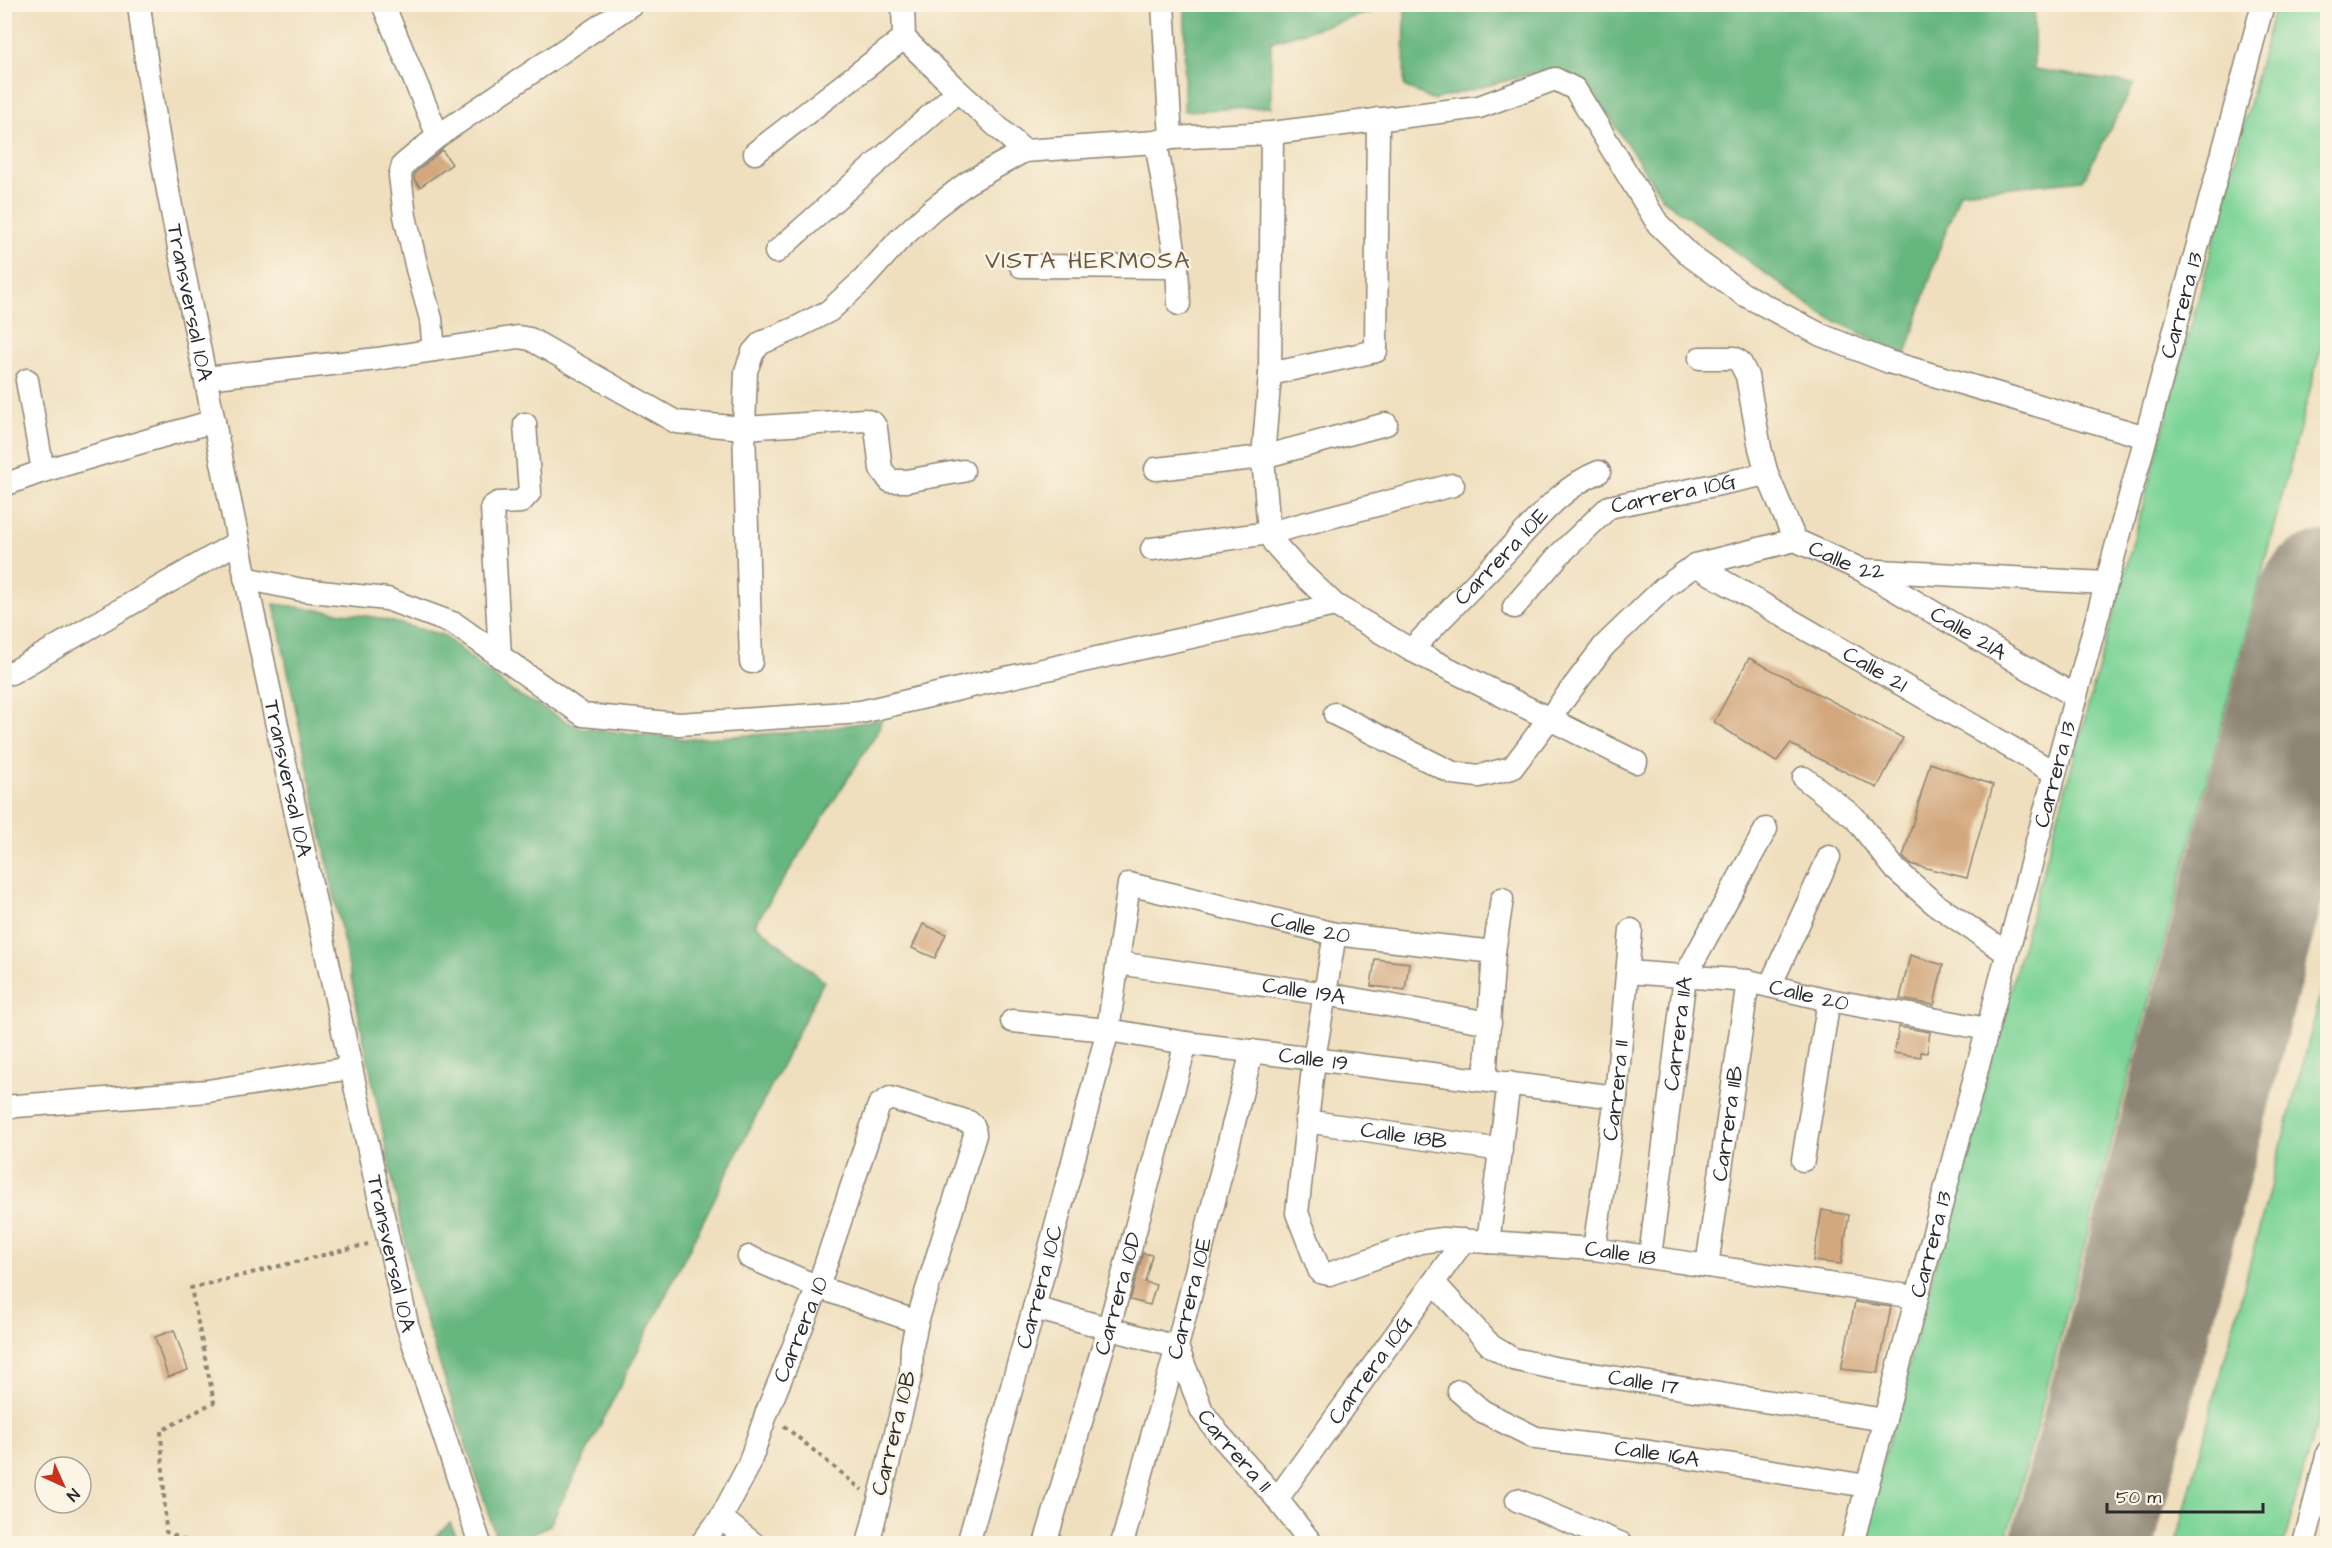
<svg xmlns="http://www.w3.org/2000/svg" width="2332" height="1548" viewBox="0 0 2332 1548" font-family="'Architects Daughter',sans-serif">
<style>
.green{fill:#7dd498;stroke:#548062;stroke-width:1.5}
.forest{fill:#66b680;stroke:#487056;stroke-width:1.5}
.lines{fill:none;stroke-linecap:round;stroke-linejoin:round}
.runway{stroke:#8d8574;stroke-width:141}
.building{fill:#d3a87f}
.minor-casing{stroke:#8d8574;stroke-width:25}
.path{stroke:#8d8574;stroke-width:4;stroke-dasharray:4.5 4.5;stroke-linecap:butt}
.minor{stroke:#fff;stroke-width:22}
.labels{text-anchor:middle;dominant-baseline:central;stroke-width:4.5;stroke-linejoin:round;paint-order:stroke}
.street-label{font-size:22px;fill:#2b2b2b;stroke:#fcf5e5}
.neighbourhood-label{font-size:24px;letter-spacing:1.5px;fill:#665748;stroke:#fcf5e5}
</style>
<rect width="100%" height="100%" fill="#fcf5e5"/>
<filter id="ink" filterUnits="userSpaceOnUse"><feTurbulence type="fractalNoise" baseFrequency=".0167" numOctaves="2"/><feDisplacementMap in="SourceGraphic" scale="12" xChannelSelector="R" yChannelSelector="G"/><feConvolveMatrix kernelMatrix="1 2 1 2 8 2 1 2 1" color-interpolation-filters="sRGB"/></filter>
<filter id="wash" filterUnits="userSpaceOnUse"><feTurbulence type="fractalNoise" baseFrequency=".008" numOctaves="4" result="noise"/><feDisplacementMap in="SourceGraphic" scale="24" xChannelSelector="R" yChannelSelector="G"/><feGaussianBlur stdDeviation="1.35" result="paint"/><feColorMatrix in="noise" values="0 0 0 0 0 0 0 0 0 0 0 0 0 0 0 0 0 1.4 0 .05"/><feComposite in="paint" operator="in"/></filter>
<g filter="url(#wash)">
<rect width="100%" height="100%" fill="#efdfbe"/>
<g class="green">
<path d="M2275,5H2327V325L2006,1543L1861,1544C1996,1030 2144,519 2275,5Z"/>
<polygon points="2327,972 2328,1381 2284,1543 2176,1543"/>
</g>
<g class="forest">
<polygon points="1405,4 2034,5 2034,69 2134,84 2083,180 1960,192 1938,253 1906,355 1823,315 1664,200 1592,91 1550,69 1433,100 1404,86"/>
<polygon points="1185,5 1185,4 1395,5 1271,42 1271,107 1184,111"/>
<polygon points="274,604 374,617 443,635 513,692 579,728 686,739 813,731 882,719 877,733 755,924 824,981 550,1525 514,1543 498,1543 415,1288"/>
<polygon points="450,1523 460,1543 428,1543"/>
</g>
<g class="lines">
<polyline class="runway" points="2082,1544 2328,602"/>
</g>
<g id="blocks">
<g class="building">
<polygon points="442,150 452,164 420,187 414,179 415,173"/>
<polygon points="1749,658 1903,738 1877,788 1790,744 1776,762 1714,722"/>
<polygon points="1930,763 1993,785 1967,878 1910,864 1903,857"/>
<polygon points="923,924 946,934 935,958 912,948"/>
<polygon points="1910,955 1943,965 1934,1005 1900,999"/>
<polygon points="1375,959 1409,963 1405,990 1371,986"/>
<polygon points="1899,1027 1930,1032 1927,1053 1921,1052 1921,1057 1894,1053"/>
<polygon points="1822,1210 1849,1215 1841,1264 1813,1261"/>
<polygon points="1143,1253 1152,1255 1145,1282 1156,1285 1150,1305 1130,1300"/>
<polygon points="1855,1302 1891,1307 1878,1373 1841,1369"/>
<polygon points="174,1330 188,1370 168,1377 155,1337"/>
</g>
</g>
</g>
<g filter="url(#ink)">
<use href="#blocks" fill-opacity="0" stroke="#8d8574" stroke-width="1.5"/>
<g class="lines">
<g class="minor-casing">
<g id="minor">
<path id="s1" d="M139,4C155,145 187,283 214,422C268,695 330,967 388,1239L407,1324L480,1544"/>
<polyline points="383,4 438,136"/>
<polyline points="903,4 904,38 958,91 1024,151 1156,142 1171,138 1272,133 1479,107 1555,79 1575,89 1658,224 1692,257 1743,294 1821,335 1889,362 2146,437"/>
<polyline points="1163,4 1171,138"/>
<polyline points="1272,133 1270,374 1263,457 1269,533 1274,543 1298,570 1335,605 1411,650 1636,762"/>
<polyline points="1156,142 1177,267 1179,304"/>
<polyline points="755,153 904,38"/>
<polyline points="776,252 958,91"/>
<polyline points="1021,266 1177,267"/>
<polyline points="434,350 431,319 417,269 405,216 400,176 403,165 438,136 632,4"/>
<polyline points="1700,358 1734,358 1740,362 1747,376 1760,448 1767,474 1795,540"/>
<polyline points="1270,374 1376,351 1378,119"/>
<polyline points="206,378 377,359 518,337 530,339 676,422 744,428 865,420 873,423 876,428 881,469 890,481 906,481 963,471"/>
<polyline points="27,380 43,471"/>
<polyline points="1156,469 1263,457 1386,424"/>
<polyline points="4,485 43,471 214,421"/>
<polyline points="1152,549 1269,533 1453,485"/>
<path id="s2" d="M1695,565L2055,773"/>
<path id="s3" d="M1865,572L2075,696"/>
<polyline points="245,578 302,590 387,599 455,624 583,715 679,724 861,712 984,683 1335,605"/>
<path id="s4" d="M1514,607L1559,555L1609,507L1767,474"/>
<path id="s5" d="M1411,650C1443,617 1474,585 1505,553C1533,524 1561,487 1599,472"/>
<polyline points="500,657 492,507 498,503 521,502 530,492 525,424"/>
<polyline points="751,662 744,428 746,371 753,352 761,343 794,329 829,311 862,281 899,240 933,209 967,183 1024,151"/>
<polyline points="11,673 238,542"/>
<path id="s6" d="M1335,714L1453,773L1479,776L1512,768L1604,646L1665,587L1695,565L1795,540L1862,570L2106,583"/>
<polyline points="1804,778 1855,818 1896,870 1935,904 2007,953"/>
<path id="s7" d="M1335,934L1314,1059L1297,1213L1320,1272L1329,1274L1420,1242L1443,1239L1594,1249L1915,1297"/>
<path id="s8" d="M1118,963L1325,994L1490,1023"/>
<path id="s9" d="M1628,972L1748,981L1829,1000L1987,1029"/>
<polyline points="1770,986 1829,857"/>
<path id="s10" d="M1012,1021L1108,1030L1186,1043L1616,1097"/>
<polyline points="1485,1080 1494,952 1502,899"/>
<polyline points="4,1107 208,1091 351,1068"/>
<path id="s11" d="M1306,1121L1501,1150"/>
<polyline points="1803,1160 1829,1000"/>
<polyline points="1488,1242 1509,1083"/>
<path id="s12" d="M1594,1249L1616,1097L1631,930"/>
<polyline points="749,1257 818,1287 917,1322 912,1346 911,1373 868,1544"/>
<path id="s13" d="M1650,1257L1685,976L1766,829"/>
<path id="s14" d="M1707,1266L1748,981"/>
<path id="s15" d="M1434,1283L1491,1346L1513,1359L1554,1368L1885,1420"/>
<path id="s16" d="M1034,1308L1177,1347L1202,1411L1218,1433L1277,1499L1312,1544"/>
<path id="s17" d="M1459,1391L1482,1411L1536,1438L1650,1452L1867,1486"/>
<path id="s18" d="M1277,1499L1464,1240"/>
<polyline points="1517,1500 1622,1544"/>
<polyline points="721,1518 754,1544"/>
<path id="s19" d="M701,1544L721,1518L748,1467L767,1412L818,1287L879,1105L890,1098L969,1122L974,1127L975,1135L917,1322"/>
<path id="s20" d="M968,1544L1034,1308L1108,1030L1129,884L1335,934L1494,952"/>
<path id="s21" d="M1045,1544L1109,1327L1186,1043"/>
<path id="s22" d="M1122,1544L1177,1347L1252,1051"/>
<path id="s23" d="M1852,1544L2055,773L2263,4"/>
<polyline points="2304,1544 2328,1452"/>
</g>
</g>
<g class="path">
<polyline points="784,1426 862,1490"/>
<polyline points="193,1544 166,1532 161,1431 214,1402 191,1288 368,1244"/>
</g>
<use href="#minor" class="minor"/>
</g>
</g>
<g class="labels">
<g class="street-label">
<text stroke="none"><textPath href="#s1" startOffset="303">Transversal 10A</textPath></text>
<text stroke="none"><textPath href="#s23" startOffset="1282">Carrera 13</textPath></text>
<text stroke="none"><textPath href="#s4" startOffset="204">Carrera 10G</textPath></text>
<text stroke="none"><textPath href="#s5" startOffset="130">Carrera 10E</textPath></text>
<text stroke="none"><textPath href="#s6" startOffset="626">Calle 22</textPath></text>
<text stroke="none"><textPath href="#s3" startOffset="120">Calle 21A</textPath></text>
<text stroke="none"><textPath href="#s2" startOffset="208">Calle 21</textPath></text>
<text stroke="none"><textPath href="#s23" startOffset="796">Carrera 13</textPath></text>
<text stroke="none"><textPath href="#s1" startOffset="789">Transversal 10A</textPath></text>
<text stroke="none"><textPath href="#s20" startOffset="867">Calle 20</textPath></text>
<text stroke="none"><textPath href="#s8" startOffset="188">Calle 19A</textPath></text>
<text stroke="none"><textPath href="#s9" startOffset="183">Calle 20</textPath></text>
<text stroke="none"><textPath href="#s13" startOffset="225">Carrera 11A</textPath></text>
<text stroke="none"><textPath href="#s10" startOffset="304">Calle 19</textPath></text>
<text stroke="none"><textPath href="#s12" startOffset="160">Carrera 11</textPath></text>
<text stroke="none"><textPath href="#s14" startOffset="144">Carrera 11B</textPath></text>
<text stroke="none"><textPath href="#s11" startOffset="99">Calle 18B</textPath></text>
<text stroke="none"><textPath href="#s23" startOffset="310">Carrera 13</textPath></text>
<text stroke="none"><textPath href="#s1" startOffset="1275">Transversal 10A</textPath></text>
<text stroke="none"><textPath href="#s7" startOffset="652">Calle 18</textPath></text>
<text stroke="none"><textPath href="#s20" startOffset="267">Carrera 10C</textPath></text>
<text stroke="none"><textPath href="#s21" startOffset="261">Carrera 10D</textPath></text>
<text stroke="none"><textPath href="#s22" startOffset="255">Carrera 10E</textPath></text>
<text stroke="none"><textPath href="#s19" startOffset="238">Carrera 10</textPath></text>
<text stroke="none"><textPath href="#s18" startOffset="159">Carrera 10G</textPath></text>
<text stroke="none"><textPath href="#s15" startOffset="243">Calle 17</textPath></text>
<text transform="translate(894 1433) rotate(-76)">Carrera 10B</text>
<text stroke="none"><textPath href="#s16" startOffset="268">Carrera 11</textPath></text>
<text stroke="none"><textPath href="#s17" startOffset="213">Calle 16A</textPath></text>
</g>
<g class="neighbourhood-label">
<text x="1088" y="261">VISTA HERMOSA</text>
</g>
</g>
<rect width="2332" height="1548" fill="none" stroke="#fcf5e5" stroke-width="24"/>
<g transform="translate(63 1485) rotate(135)"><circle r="28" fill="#fcf5e5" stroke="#a8a49b" stroke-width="1.5"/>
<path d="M0-4.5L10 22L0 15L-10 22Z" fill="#c8321e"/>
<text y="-9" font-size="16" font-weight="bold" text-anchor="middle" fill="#2b2b2b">N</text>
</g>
<path d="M2107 1503v9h156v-9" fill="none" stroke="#2b2b2b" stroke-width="3"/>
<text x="2116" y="1503" font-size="18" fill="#2b2b2b" stroke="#fcf5e5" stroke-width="4.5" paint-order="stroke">50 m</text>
</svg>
